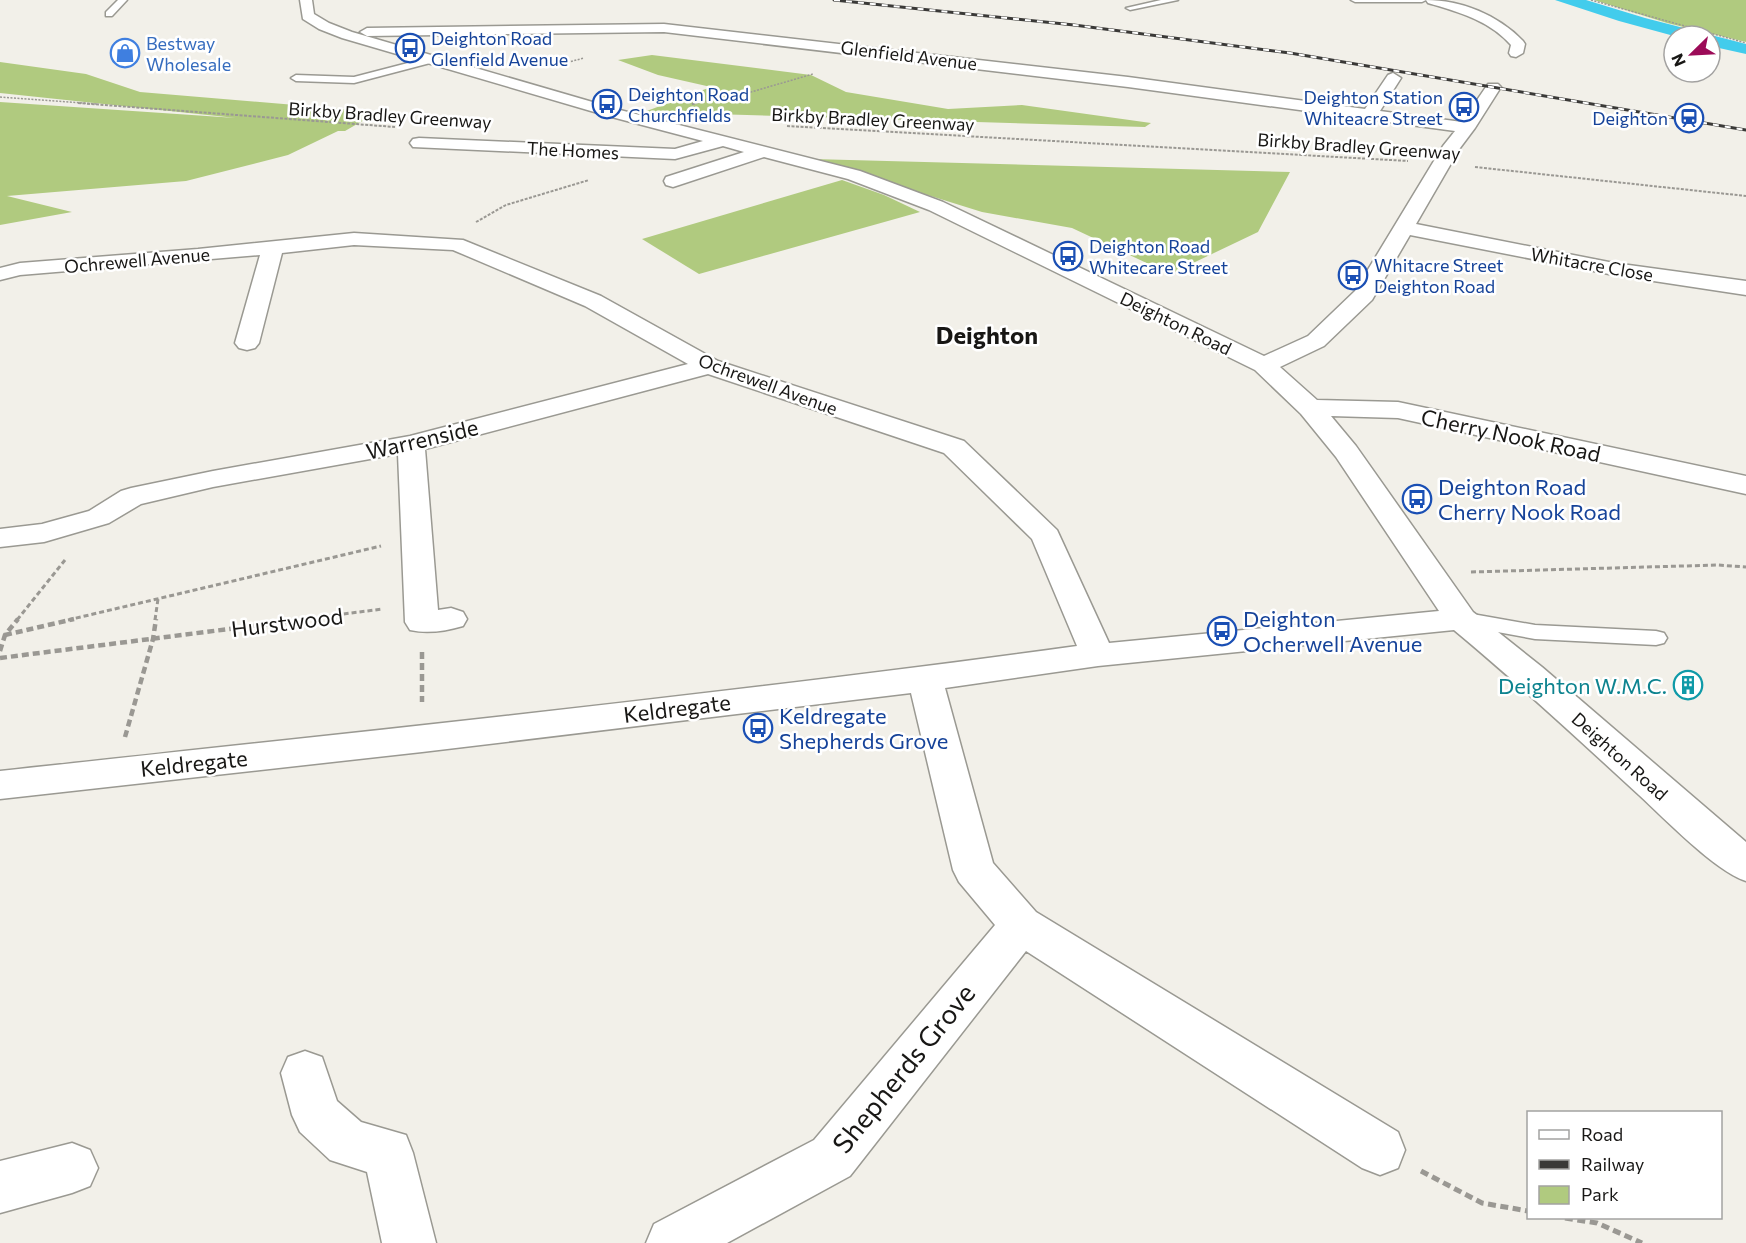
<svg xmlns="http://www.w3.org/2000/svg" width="1746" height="1243" viewBox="0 0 1746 1243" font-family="Commissioner,sans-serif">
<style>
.green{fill:#b0ca7f}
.water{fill:#42ccec}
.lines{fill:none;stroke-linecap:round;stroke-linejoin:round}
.lane-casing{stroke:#9a9992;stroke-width:3}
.street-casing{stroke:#9a9992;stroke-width:3}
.path-far4{stroke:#9a9893;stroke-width:1.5;stroke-dasharray:2 1.5;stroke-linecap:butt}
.path-far3{stroke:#9a9893;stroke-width:2;stroke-dasharray:3 1.5;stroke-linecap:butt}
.path-far2{stroke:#9a9893;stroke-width:3;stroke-dasharray:5 3;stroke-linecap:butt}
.path-far1{stroke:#9a9893;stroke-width:4.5;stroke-dasharray:7 4;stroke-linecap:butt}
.path{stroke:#9a9893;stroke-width:5;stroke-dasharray:8 4.5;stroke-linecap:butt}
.lane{fill:#fff;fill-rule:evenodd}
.street{fill:#fff;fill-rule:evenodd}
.rail-casing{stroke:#3a3937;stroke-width:3}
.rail{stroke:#fff;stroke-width:2;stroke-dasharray:6;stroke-linecap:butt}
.labels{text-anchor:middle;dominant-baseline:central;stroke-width:5;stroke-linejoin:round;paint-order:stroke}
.far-transit-label{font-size:18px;fill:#164399;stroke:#fff;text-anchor:start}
.far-shop-label{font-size:18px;fill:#366cbe;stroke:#fff;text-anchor:start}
.far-street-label{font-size:18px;fill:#181715;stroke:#fff}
.street-label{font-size:22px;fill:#181715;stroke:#fff}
.transit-label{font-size:22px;fill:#164399;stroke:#fff;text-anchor:start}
.culture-label{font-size:22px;fill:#0d838f;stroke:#fff;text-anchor:end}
.far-district-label{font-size:24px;font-weight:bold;fill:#181715;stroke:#fff}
.near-street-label{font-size:27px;fill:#181715;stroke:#fff}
</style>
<rect width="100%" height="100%" fill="#f2f0e9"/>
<g class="green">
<polygon points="1594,0 1746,0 1746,42 1667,23"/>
<polygon points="652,55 811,75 846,92 948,109 1022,105 1151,123 1145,127 644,112 711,87 658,75 618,60"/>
<polygon points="0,62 86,74 140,92 378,112 345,131 338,131 288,155 186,181 7,196 72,212 0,225 0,102 236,118 0,93"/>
<polygon points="812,159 1290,172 1258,232 1170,274 1072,228 982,212"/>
<polygon points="842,180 884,195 920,212 699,274 642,239"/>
</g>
<polygon class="water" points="1555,0 1586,0 1645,18 1746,44 1746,54 1710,46 1710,36 1674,36 1619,21"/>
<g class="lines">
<g class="lane-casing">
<g id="lane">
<polygon points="118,0 127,0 112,16 106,16 106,12"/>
<polygon points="1161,0 1178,0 1130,10 1126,8"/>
<polygon points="1351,0 1426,0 1422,2 1355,2"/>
<polygon points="431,57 436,60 434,62 354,83 296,81 291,78 296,75 354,77"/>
<polygon points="1461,612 1535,625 1656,631 1664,633 1667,638 1664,643 1656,645 1535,639 1454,624 1451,619 1454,614"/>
</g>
</g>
<g class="street-casing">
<g id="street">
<path d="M300,0H312L314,14L329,23L352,32L620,110L860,171L943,202L1264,356L1308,336L1355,291L1443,146L1455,131L1128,87L664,32L367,36L360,32L367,28L664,24L1128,77L1365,109L1388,75L1393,73L1401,78L1380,111L1462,122L1488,84H1498L1501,87L1475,128L1460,148L1416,224L1614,263L1746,281V295L1614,275L1410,235L1372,300L1324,346L1280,367L1317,400L1398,402L1746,476V494L1398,418L1331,416L1356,446L1473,612L1542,667L1746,842V881C1715,871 1665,819 1639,795C1578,739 1518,683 1454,630L1098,666L945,688L993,863L1036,912L1398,1132L1405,1150L1398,1168L1380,1175L1362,1168L1026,951L850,1176L727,1243H646L654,1224L814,1140L995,925L959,882L953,870L911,693L422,752L0,799V771C359,732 719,695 1077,646L1032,539L944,453L708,374L425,449L438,610L451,608L463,612L467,619L463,626C446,631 428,634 410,630L405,622L398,454L213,487L141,504L109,523L44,542L0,547V529L42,524L89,511L121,491L131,488L213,471L410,436L688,364L585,306L453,250L354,245L282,253L259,343L255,348L247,350L239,348L235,343L260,255L20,275L0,280V268L20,263L198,249L354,233L463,240L601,296L718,361L964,441L1057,530L1109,643L1439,611L1336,457L1301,414L1255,370L929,210L848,179L764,157L673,187L666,185L664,181L666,177L744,152L723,146L675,159L413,147L410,143L413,139L419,138L675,149L703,141L608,116L342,38L319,29L303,19Z"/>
<path d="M1426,0C1461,0 1498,15 1523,41L1525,44L1523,53L1516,57L1511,56L1509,53L1511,45C1489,20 1458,12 1428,3Z"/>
<polygon points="305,1051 322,1057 337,1101 361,1122 406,1135 413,1153 436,1243 382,1243 367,1172 330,1160 300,1132 292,1115 281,1073 288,1057"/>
<polygon points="72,1143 90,1150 98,1168 90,1186 72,1193 0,1213 0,1161"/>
</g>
</g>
<g class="path-far4">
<polyline points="1591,0 1746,43"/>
<polyline points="554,66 584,58"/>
<polyline points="0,97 97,104"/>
<polyline points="692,104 751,92 813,74"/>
</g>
<g class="path-far3">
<polyline points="78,103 395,127"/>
<polyline points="692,104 697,103"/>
<polyline points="787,126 1408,161"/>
<polyline points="1475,167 1746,196"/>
<polyline points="476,222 506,205 589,180"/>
</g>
<g class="path-far2">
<polyline points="1471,572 1718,565 1746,567"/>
<polyline points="17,620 65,560"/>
<polyline points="68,620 381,546"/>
<polyline points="155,620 158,599"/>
<polyline points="296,620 383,609"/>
</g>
<g class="path-far1">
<polyline points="5,635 74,619"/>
<polyline points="0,651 5,635 18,619"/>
<polyline points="422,652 422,702"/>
<polyline points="0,658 308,619"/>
<polyline points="125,737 153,639 156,619"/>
</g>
<g class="path">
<polyline points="1421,1171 1482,1203 1528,1211"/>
<polyline points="1565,1218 1597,1223 1642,1243"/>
</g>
<use href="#lane" class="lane"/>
<use href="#street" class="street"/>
<g class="rail-casing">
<polyline id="rail" points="834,0 1074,25 1290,53 1746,130"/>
</g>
<use href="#rail" class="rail"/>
</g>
<defs>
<g id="bus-ring" transform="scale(1.5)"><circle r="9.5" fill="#fff" stroke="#1a4fb4" stroke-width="1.5"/><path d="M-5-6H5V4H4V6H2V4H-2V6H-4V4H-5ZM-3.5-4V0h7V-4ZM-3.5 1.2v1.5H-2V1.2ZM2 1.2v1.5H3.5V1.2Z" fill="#1a4fb4"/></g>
<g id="shop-ring" transform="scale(1.5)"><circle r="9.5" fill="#fff" stroke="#3f7fe0" stroke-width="1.5"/><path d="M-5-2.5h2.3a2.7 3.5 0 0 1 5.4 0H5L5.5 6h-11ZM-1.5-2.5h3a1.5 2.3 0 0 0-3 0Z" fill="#3f7fe0"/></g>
<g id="station-ring" transform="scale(1.5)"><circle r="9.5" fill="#fff" stroke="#1a4fb4" stroke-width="1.5"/><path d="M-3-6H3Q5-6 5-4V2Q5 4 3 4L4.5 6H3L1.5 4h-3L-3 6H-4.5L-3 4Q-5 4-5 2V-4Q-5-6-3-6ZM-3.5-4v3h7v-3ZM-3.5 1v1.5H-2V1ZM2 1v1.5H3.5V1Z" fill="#1a4fb4"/></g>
<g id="building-ring" transform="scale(1.5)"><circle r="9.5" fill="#fff" stroke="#0f9aa8" stroke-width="1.5"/><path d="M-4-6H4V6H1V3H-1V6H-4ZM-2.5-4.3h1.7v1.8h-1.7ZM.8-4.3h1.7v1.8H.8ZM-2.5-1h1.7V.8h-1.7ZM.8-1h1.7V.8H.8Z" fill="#0f9aa8"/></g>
</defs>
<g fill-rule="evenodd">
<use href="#bus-ring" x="410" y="48"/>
<use href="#shop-ring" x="125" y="53"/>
<use href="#bus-ring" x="607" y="104"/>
<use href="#bus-ring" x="1464" y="107"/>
<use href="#station-ring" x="1689" y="118"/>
<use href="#bus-ring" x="1068" y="256"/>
<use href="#bus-ring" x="1353" y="275"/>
<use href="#bus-ring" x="1417" y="499"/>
<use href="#bus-ring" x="1222" y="631"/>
<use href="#building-ring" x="1688" y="685"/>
<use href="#bus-ring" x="758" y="728"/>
</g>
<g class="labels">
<g class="far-transit-label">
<text x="431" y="38">Deighton Road<tspan x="431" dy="21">Glenfield Avenue</tspan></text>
<text x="628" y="94">Deighton Road<tspan x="628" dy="21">Churchfields</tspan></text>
<text x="1443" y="97" text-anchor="end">Deighton Station<tspan x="1443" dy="21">Whiteacre Street</tspan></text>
<text x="1668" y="118" text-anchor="end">Deighton</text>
<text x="1089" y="246">Deighton Road<tspan x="1089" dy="21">Whitecare Street</tspan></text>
<text x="1374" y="265">Whitacre Street<tspan x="1374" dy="21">Deighton Road</tspan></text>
</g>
<g class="far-shop-label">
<text x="146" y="43">Bestway<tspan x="146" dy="21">Wholesale</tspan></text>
</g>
<g class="far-street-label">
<text transform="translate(909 55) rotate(7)">Glenfield Avenue</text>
<text transform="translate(390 115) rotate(4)">Birkby Bradley Greenway</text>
<text transform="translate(873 119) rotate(3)">Birkby Bradley Greenway</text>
<text transform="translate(1359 146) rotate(4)">Birkby Bradley Greenway</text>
<text transform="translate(573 150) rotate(3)">The Homes</text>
<text transform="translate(137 260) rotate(-5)">Ochrewell Avenue</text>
<text transform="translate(1592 264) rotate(10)">Whitacre Close</text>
<text transform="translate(1176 323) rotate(26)">Deighton Road</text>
<text transform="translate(768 384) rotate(20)">Ochrewell Avenue</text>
<text transform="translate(1620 756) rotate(42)">Deighton Road</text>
</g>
<g class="street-label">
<text transform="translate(1511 435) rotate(12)">Cherry Nook Road</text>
<text transform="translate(422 439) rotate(-13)">Warrenside</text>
<text transform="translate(287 622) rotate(-7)">Hurstwood</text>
<text transform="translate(677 708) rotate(-7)">Keldregate</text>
<text transform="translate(194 763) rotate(-6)">Keldregate</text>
</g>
<g class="transit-label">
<text x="1438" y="486">Deighton Road<tspan x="1438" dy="25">Cherry Nook Road</tspan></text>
<text x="1243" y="618">Deighton<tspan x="1243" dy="25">Ocherwell Avenue</tspan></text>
<text x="779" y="715">Keldregate<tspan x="779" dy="25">Shepherds Grove</tspan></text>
</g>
<g class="culture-label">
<text x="1667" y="685">Deighton W.M.C.</text>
</g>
<g class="far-district-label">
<text x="987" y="334">Deighton</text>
</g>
<g class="near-street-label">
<text transform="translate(903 1068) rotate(-51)">Shepherds Grove</text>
</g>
</g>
<rect x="1527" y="1111" width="195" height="108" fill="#ffffff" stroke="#a3a2a1" stroke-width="1.5"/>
<rect x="1539" y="1130" width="30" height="9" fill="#ffffff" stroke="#a3a2a1" stroke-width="1.5"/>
<text x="1581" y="1141" font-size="18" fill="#181715">Road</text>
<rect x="1539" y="1160" width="30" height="9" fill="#3a3937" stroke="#a3a2a1" stroke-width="1.5"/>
<text x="1581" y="1171" font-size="18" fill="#181715">Railway</text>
<rect x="1539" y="1186" width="30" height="18" fill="#b0ca7f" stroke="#a3a2a1" stroke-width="1.5"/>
<text x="1581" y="1201" font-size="18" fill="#181715">Park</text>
<g transform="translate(1692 54) rotate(246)"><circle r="28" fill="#ffffff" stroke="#a3a2a1" stroke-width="1.5"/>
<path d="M0-4.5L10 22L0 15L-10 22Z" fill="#9c0b58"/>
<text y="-9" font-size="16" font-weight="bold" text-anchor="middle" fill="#181715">N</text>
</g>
</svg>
